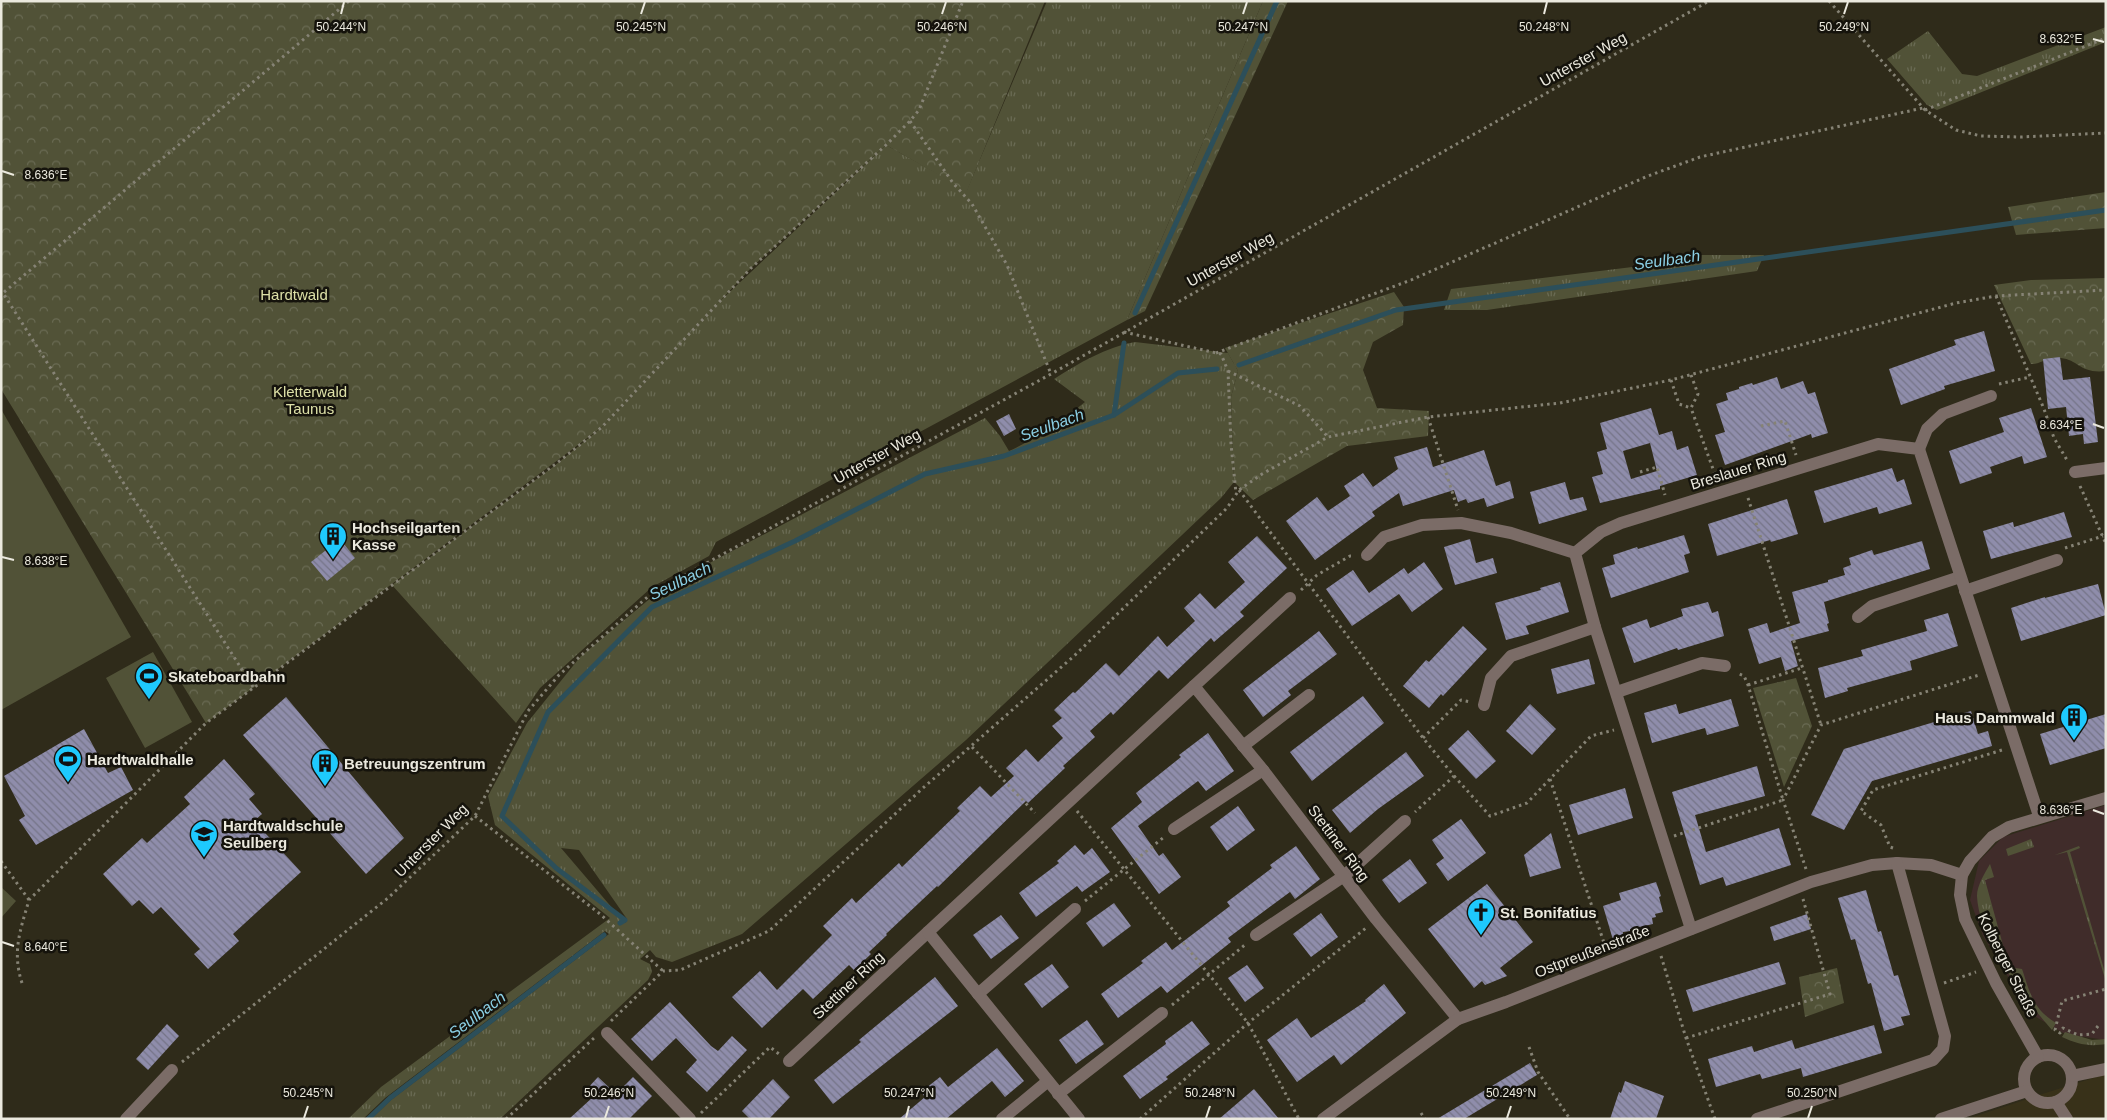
<svg xmlns="http://www.w3.org/2000/svg" width="2107" height="1120" viewBox="0 0 2107 1120" font-family="Arial,sans-serif">
<style>
.commercial{fill:#402c2a}
.built{fill:#383119}
.grass{fill:url(#grass-tufts);fill-rule:evenodd}
.forest{fill:url(#forest-crowns)}
.pitch{fill:#515237}
.lines{fill:none;stroke-linecap:round;stroke-linejoin:round}
.stream{stroke:#2c4f5a;stroke-width:5}
.building{fill:url(#building-back-hatch);fill-rule:evenodd}
.path{stroke:#868375;stroke-width:3;stroke-dasharray:2.5 4;stroke-linecap:butt}
.minor{stroke:#7b6c67;stroke-width:12}
.ticks{fill:none;stroke:#ebe9de;stroke-width:2}
.labels{text-anchor:middle;dominant-baseline:central;stroke-width:5;stroke-linejoin:round;paint-order:stroke}
.street-label{font-size:15px;fill:#ebe9de;stroke:#15130c}
.park-label{font-size:15px;fill:#dde0a7;stroke:#15130c}
.poi-label{font-size:15px;font-weight:bold;fill:#ebe9de;stroke:#15130c;text-anchor:start}
.water-label{font-size:16px;font-style:italic;fill:#8bcfe4;stroke:#15130c}
.ticks-label{font-size:12px;text-anchor:middle;fill:#ebe9de;stroke:#15130c;stroke-width:5;stroke-linejoin:round;paint-order:stroke}
</style>
<defs>
<pattern id="grass-tufts" width="24" height="20" patternUnits="userSpaceOnUse" patternTransform="scale(1.25)"><rect width="24" height="20" fill="#515237"/><path d="M3 7l-1-3M5 7V3M7 7l1-3M15 17l-1-3M17 17v-4M19 17l1-3" fill="none" stroke="#6a6b54"/></pattern>
<pattern id="forest-crowns" width="20" height="18" patternUnits="userSpaceOnUse" patternTransform="scale(1.25)"><rect width="20" height="18" fill="#515237"/><path d="M2 6a3 3 0 1 1 6 0M12 15a3 3 0 1 1 6 0" fill="none" stroke="#6a6b54"/></pattern>
<pattern id="building-back-hatch" width="6" height="6" patternUnits="userSpaceOnUse" patternTransform="scale(1.25)"><rect width="6" height="6" fill="#8f8dab"/><path d="M-1 5l2 2M0 0l6 6M5-1l2 2" fill="none" stroke="#757487"/></pattern>
</defs>
<rect width="100%" height="100%" fill="#2f2b1a"/>
<polygon class="commercial" points="2106,805 2106,1040 2065,1034 2031,1014 1983,936 1970,900 1979,861 2003,837"/>
<polygon class="built" points="2106,1074 2106,1119 1967,1119 2039,1095"/>
<g class="grass">
<polygon points="1047,1 1263,1 1127,320 716,542 709,556 652,587 540,688 516,723 392,585 553,467 602,427 718,303 886,145 967,190"/>
<polygon points="2106,27 2106,42 1937,110 1927,105 1887,59 1928,31 1962,74 1977,76"/>
<polygon points="1697,255 1764,255 1757,271 1487,310 1444,310 1451,289 1657,264"/>
<path d="M1135,342L1228,353L1238,371L1231,397L1234,482L1221,498L966,740L742,934L672,962L656,957L650,950L640,959L650,964L652,972L648,980L500,1119H371L391,1100L609,934L605,931L385,1098L363,1119H348L381,1087L610,918L495,825L488,796L527,723L581,656L664,587L985,418L1000,436L1009,451C1039,437 1059,423 1085,402L1054,379C1079,363 1106,347 1135,342ZM561,848L579,850L627,919L625,923Z"/>
<polygon points="2031,839 2034,847 2008,856 2006,849"/>
<polygon points="2079,846 2080,848 2070,852 2106,976 2106,982 2067,852 2055,855"/>
<path d="M1990,864L1994,877L1985,880L2009,967L2022,969C2030,993 2033,1009 2056,1023L2052,1030C2024,998 1979,940 1977,896C1977,885 1985,873 1990,864Z"/>
<path d="M2065,1032L2092,1040L2106,1039V1044C2089,1047 2077,1044 2062,1037Z"/>
</g>
<g class="forest">
<polygon points="1,1 1045,1 967,191 886,145 751,268 602,427 206,723 1,389"/>
<polygon points="1263,1 1288,1 1145,311 1127,320"/>
<polygon points="2106,192 2106,228 2016,235 2008,207"/>
<path d="M2106,278V371C2080,374 2079,360 2061,358C2049,356 2041,364 2031,364L1994,285L2031,280Z"/>
<polygon points="1394,292 1404,307 1403,325 1373,342 1363,370 1377,408 1429,411 1428,436 1347,446 1253,500 1234,482 1231,397 1238,371 1225,348"/>
<polygon points="1796,678 1812,726 1784,787 1753,688"/>
<polygon points="1837,968 1844,1003 1805,1017 1799,977"/>
</g>
<g class="pitch">
<polygon points="1,409 131,637 1,710"/>
<polygon points="153,652 192,722 145,748 106,678"/>
<polygon points="1,887 16,901 1,918"/>
</g>
<g class="lines">
<g class="stream">
<polyline points="1135,313 1277,1"/>
<polyline points="1239,365 1396,310 2106,210"/>
<polyline points="1114,415 1124,343"/>
<polyline points="620,923 625,920 556,868 502,816 548,712 652,607 795,541 925,474 1004,456 1114,415 1178,373 1217,369"/>
<polyline points="368,1119 390,1098 604,935"/>
</g>
</g>
<g class="building">
<polygon points="1984,331 1995,371 1944,386 1945,389 1901,405 1889,369 1956,345 1954,340"/>
<polygon points="2060,357 2063,380 2090,377 2098,442 2084,444 2083,434 2069,436 2066,407 2048,409 2043,359"/>
<polygon points="1777,377 1781,389 1803,381 1808,394 1815,392 1828,433 1812,438 1811,434 1725,465 1715,435 1725,432 1716,404 1728,400 1726,393 1739,389 1739,387 1752,383 1753,385"/>
<path d="M1651,408L1659,435L1672,431L1677,450L1688,446L1697,475L1660,486V489L1600,503L1592,477L1603,474L1597,452L1607,449L1600,423ZM1650,443L1657,471L1631,479L1623,451Z"/>
<polygon points="2031,408 2047,457 2024,464 2022,456 1990,467 1992,473 1960,484 1949,451 2004,432 1999,418"/>
<polygon points="1009,414 1016,429 1004,436 996,421"/>
<polygon points="1427,447 1433,467 1484,450 1496,486 1510,481 1514,498 1487,507 1484,498 1468,503 1466,499 1458,502 1454,490 1403,506 1399,493 1372,512 1375,516 1315,560 1286,521 1317,497 1328,511 1350,496 1344,486 1363,473 1373,487 1398,469 1394,457"/>
<polygon points="1892,468 1897,482 1904,479 1912,504 1879,514 1877,507 1824,523 1814,491"/>
<polygon points="1565,482 1570,500 1583,497 1587,510 1539,524 1530,492"/>
<polygon points="1787,499 1798,534 1771,542 1770,540 1717,556 1708,524"/>
<polygon points="2064,512 2072,537 1991,559 1983,531 2013,522 2014,527"/>
<polygon points="1684,535 1690,553 1684,555 1689,572 1611,598 1602,568 1615,564 1613,555 1637,547 1638,549"/>
<polygon points="1257,536 1287,568 1240,612 1244,616 1214,642 1211,638 1168,679 1159,670 1113,715 1111,712 1090,731 1095,737 1063,766 1065,768 1028,803 1026,801 938,887 937,886 886,934 887,935 869,952 871,954 854,970 849,965 813,999 803,989 762,1028 732,997 760,971 777,990 832,935 823,926 852,898 856,903 899,863 902,867 960,811 957,808 980,786 991,797 1014,776 1006,768 1026,749 1038,762 1063,738 1052,726 1062,718 1054,710 1073,692 1075,693 1106,663 1119,676 1158,636 1167,647 1195,621 1184,608 1200,593 1215,609 1245,582 1228,562"/>
<polygon points="340,539 355,558 327,581 311,562"/>
<polygon points="1470,539 1476,563 1493,558 1497,573 1455,585 1444,547"/>
<polygon points="1922,541 1930,569 1824,602 1829,623 1827,624 1829,631 1791,641 1798,666 1785,671 1781,657 1759,664 1748,629 1767,623 1770,633 1800,623 1792,592 1828,582 1828,580 1845,575 1843,568 1851,565 1849,558 1872,550 1874,555"/>
<polygon points="1424,562 1443,589 1412,612 1399,594 1352,626 1326,589 1353,570 1369,593 1404,568 1408,574"/>
<polygon points="1560,582 1569,612 1526,626 1529,634 1506,640 1495,603 1541,590 1540,588"/>
<polygon points="2098,584 2106,615 2021,641 2011,608 2045,597 2045,598"/>
<polygon points="1708,602 1712,613 1718,611 1724,636 1678,650 1677,648 1634,663 1622,628 1647,619 1650,628 1683,616 1681,609"/>
<polygon points="1948,613 1958,646 1910,661 1912,670 1847,688 1848,691 1825,698 1818,668 1863,656 1861,650 1927,631 1924,620"/>
<polygon points="1463,626 1487,649 1443,696 1441,694 1429,708 1403,686 1426,660 1429,662"/>
<polygon points="1319,631 1337,654 1288,691 1291,695 1263,717 1243,690"/>
<polygon points="1589,659 1595,684 1557,694 1551,669"/>
<polygon points="1363,696 1384,723 1312,781 1290,752"/>
<polygon points="286,697 404,838 366,874 243,735"/>
<polygon points="1731,699 1739,726 1707,735 1705,728 1652,743 1644,713 1676,704 1679,714"/>
<polygon points="1530,704 1556,729 1532,755 1506,731"/>
<polygon points="1971,711 1978,734 1988,731 1992,746 1872,781 1844,830 1811,815 1844,749"/>
<polygon points="2106,714 2106,748 2050,765 2040,734"/>
<polygon points="84,729 108,773 121,767 133,790 36,845 19,820 25,816 4,776"/>
<polygon points="1468,730 1496,761 1476,779 1448,749"/>
<polygon points="1208,733 1234,771 1206,791 1198,781 1138,826 1159,856 1163,853 1181,877 1159,894 1111,828 1142,802 1136,793 1181,757 1179,755"/>
<polygon points="1406,752 1424,776 1378,809 1350,833 1332,810"/>
<polygon points="224,759 255,794 249,799 262,814 254,821 301,872 233,934 239,941 208,969 194,954 200,949 161,907 153,914 139,900 132,906 103,874 142,838 147,843 190,804 184,797"/>
<polygon points="1757,766 1765,796 1695,815 1706,852 1779,828 1791,865 1726,886 1723,877 1700,885 1672,792"/>
<polygon points="1625,788 1633,818 1578,835 1569,805"/>
<polygon points="1238,806 1255,830 1227,851 1210,827"/>
<polygon points="1461,819 1486,853 1448,881 1436,864 1444,858 1432,840"/>
<polygon points="1551,833 1561,868 1530,877 1524,855"/>
<polygon points="1075,845 1084,855 1092,848 1110,872 1082,892 1077,886 1036,917 1019,893 1059,863 1057,861"/>
<polygon points="1296,846 1320,879 1295,899 1290,892 1228,938 1231,942 1167,993 1161,986 1118,1018 1101,994 1143,963 1141,961 1166,942 1172,950 1230,906 1227,902 1272,868 1270,865"/>
<polygon points="1410,859 1427,883 1399,903 1382,880"/>
<polygon points="1656,882 1661,896 1659,897 1663,912 1655,914 1656,917 1652,918 1653,924 1630,929 1630,931 1623,932 1623,947 1616,950 1603,906 1621,900 1619,893"/>
<polygon points="1487,884 1533,942 1500,968 1507,976 1485,985 1482,981 1474,988 1428,929"/>
<polygon points="1866,890 1878,932 1881,931 1894,976 1898,975 1910,1015 1901,1017 1904,1025 1884,1031 1871,983 1868,984 1855,939 1851,940 1838,898"/>
<polygon points="1114,903 1131,926 1103,947 1086,923"/>
<polygon points="1321,913 1338,937 1311,957 1293,934"/>
<polygon points="1807,914 1811,929 1774,941 1770,927"/>
<polygon points="1001,915 1019,938 991,959 973,935"/>
<polygon points="1779,962 1786,984 1693,1012 1686,990"/>
<polygon points="1052,964 1069,987 1042,1008 1024,984"/>
<polygon points="1247,965 1264,988 1245,1002 1228,978"/>
<polygon points="935,977 958,1006 833,1104 814,1080 861,1042 859,1040"/>
<polygon points="1384,984 1406,1013 1341,1065 1334,1055 1297,1082 1267,1040 1297,1018 1311,1038 1366,1001 1365,1000"/>
<polygon points="670,1002 711,1046 718,1051 732,1036 747,1050 707,1092 686,1072 697,1060 676,1038 652,1061 631,1039"/>
<polygon points="1087,1020 1104,1044 1076,1064 1059,1040"/>
<polygon points="1192,1021 1210,1044 1166,1077 1168,1079 1140,1099 1123,1076 1166,1044 1165,1041"/>
<polygon points="167,1024 179,1036 148,1070 136,1059"/>
<polygon points="1874,1025 1882,1053 1803,1077 1801,1068 1762,1079 1760,1074 1716,1087 1708,1059 1752,1046 1754,1052 1792,1040 1795,1049"/>
<polygon points="997,1048 1024,1081 1005,1097 992,1081 946,1119 899,1119 925,1097 921,1092 940,1077 948,1087"/>
<polygon points="1530,1063 1537,1075 1464,1119 1437,1119"/>
<polygon points="598,1077 616,1094 633,1077 652,1096 629,1119 569,1119 593,1097 586,1090"/>
<polygon points="773,1079 790,1097 769,1119 750,1119 742,1111"/>
<polygon points="1625,1081 1664,1096 1656,1119 1610,1119 1619,1092 1621,1093"/>
<polygon points="1254,1089 1279,1119 1219,1119"/>
</g>
<g class="lines">
<g class="path">
<polyline points="1829,1 1925,110 1956,130 1981,136 2021,137 2106,133"/>
<polyline points="1925,110 2106,38"/>
<polyline points="910,121 953,183 972,204 1007,265 1051,374"/>
<polyline points="1996,296 2044,409 2054,438 2067,460"/>
<polyline points="1124,332 1221,354 1228,371 1231,444 1236,493"/>
<polyline points="1216,353 1411,280 1648,176 1700,157 1923,108"/>
<polyline points="1228,371 1300,406 1328,437"/>
<polyline points="1691,375 1698,394 1691,408 1717,480"/>
<polyline points="1671,380 1679,404 1691,408"/>
<polyline points="1999,384 2030,377"/>
<polyline points="1428,417 1458,510"/>
<polyline points="1761,426 1785,421 1796,455"/>
<polyline points="1640,472 1657,467 1665,495"/>
<polyline points="2080,486 2106,544"/>
<polyline points="1239,490 1423,738 1454,776 1415,812"/>
<polyline points="1748,498 1821,725"/>
<polyline points="2065,548 2103,536"/>
<polyline points="1301,590 1317,575 1350,556 1353,556"/>
<polyline points="1748,685 1802,668"/>
<polyline points="253,687 3,293 349,1"/>
<polyline points="1423,738 1461,700 1471,702"/>
<polyline points="972,747 1035,813"/>
<polyline points="1454,776 1490,816 1527,803 1591,736 1614,730"/>
<polyline points="1550,779 1606,949"/>
<polyline points="1077,811 1248,1023 1299,1119"/>
<polyline points="475,816 600,914 663,971"/>
<polyline points="1674,836 1783,800 1748,685 1744,676 1737,673"/>
<polyline points="1893,848 1890,847 1881,825 1861,811 1873,790 2002,750"/>
<polyline points="1,861 29,900"/>
<polyline points="1806,869 1783,800 1821,725 1979,675"/>
<polyline points="1085,901 1164,837"/>
<polyline points="1661,956 1686,1038 1715,1119"/>
<path d="M22,983C12,952 20,931 29,900L206,723L557,463L602,427L751,268L886,145L910,121L919,110L963,1"/>
<polyline points="1944,983 1976,972"/>
<polyline points="1172,1005 1246,944"/>
<polyline points="611,1021 663,971 680,970 769,931 923,788 1074,656 1227,508 1239,490 1262,474 1328,437 1428,417 1560,403 1671,380 1956,303 1996,296 2106,290"/>
<polyline points="2098,1026 2092,1034 2078,1035 2063,1028 2060,1033 2055,1030 2062,1001 2106,989"/>
<polyline points="1686,1038 1830,994 1803,899"/>
<polyline points="1529,1047 1538,1072 1570,1119"/>
<polyline points="182,1062 388,898 475,816 528,711 559,675 652,593 1051,374 1709,1"/>
<polyline points="701,1113 770,1047 779,1054"/>
<polyline points="1421,1113 1425,1119"/>
<polyline points="506,1119 594,1038"/>
<polyline points="1140,1119 1248,1023 1366,928"/>
</g>
<g class="minor">
<polyline points="1919,449 1927,429 1943,414 1991,396"/>
<polyline points="2075,472 2106,468"/>
<polyline points="1367,555 1384,537 1422,525 1461,523 1511,533 1575,553"/>
<polyline points="1965,591 2057,560"/>
<polyline points="1858,617 1872,606 1960,577"/>
<polyline points="1194,686 1290,598"/>
<polyline points="1617,692 1702,663 1725,666"/>
<polyline points="1484,705 1491,678 1511,656 1595,627"/>
<polyline points="1243,746 1309,695"/>
<polyline points="1174,829 1263,770"/>
<polyline points="1691,929 1595,627 1575,553 1601,532 1621,523 1878,444 1919,449 2039,816"/>
<polyline points="1256,935 1344,876 1405,821"/>
<polyline points="978,994 1075,909"/>
<polyline points="607,1033 690,1119"/>
<circle cx="2048" cy="1079" r="24"/>
<polyline points="2038,1057 1996,983 1965,919 1960,895 1962,875 1970,861 1992,837 2009,827 2106,798"/>
<polyline points="789,1061 928,932"/>
<polyline points="2072,1076 2106,1069"/>
<polyline points="1058,1094 1162,1013"/>
<polyline points="2056,1102 2067,1119"/>
<polyline points="126,1119 172,1070"/>
<polyline points="1002,1119 1048,1081"/>
<polyline points="1079,1119 928,932 1194,686 1263,770 1376,919 1458,1019"/>
<polyline points="1323,1119 1458,1019 1506,1002 1811,882 1872,865 1897,863 1931,865 1962,875"/>
<polyline points="1757,1119 1933,1060 1943,1049 1945,1036 1897,863"/>
<polyline points="1941,1119 2027,1091"/>
</g>
</g>
<path class="ticks" d="M341,14L344,2M641,14L645,2M942,14L946,2M1243,14L1247,2M1544,14L1547,2M1844,14L1848,2M2093,39L2104,42M2,171L14,175M2093,424L2104,428M2,557L14,560M2093,810L2104,814M2,942L14,946M304,1118L308,1106M605,1118L609,1106M906,1118L909,1106M1206,1118L1210,1106M1507,1118L1511,1106M1808,1118L1812,1106"/>
<defs>
<g id="building-pin" transform="scale(1.4375)"><path d="M0 17L-7.5 6A9.5 9.5 0 1 1 7.5 6Z" fill="#1ec9fd" stroke="#15130c"/><path d="M-4-6H4V6H1V3H-1V6H-4ZM-2.5-4.3h1.7v1.8h-1.7ZM.8-4.3h1.7v1.8H.8ZM-2.5-1h1.7V.8h-1.7ZM.8-1h1.7V.8H.8Z" fill="#111"/></g>
<g id="stadium-pin" transform="scale(1.4375)"><path d="M0 17L-7.5 6A9.5 9.5 0 1 1 7.5 6Z" fill="#1ec9fd" stroke="#15130c"/><path d="M0-5a6.5 5 0 1 0 0 10a6.5 5 0 1 0 0-10ZM-3.5-1.8h7v3.6h-7Z" fill="#111"/></g>
<g id="school-pin" transform="scale(1.4375)"><path d="M0 17L-7.5 6A9.5 9.5 0 1 1 7.5 6Z" fill="#1ec9fd" stroke="#15130c"/><path d="M0-5L7-2L0 1L-7-2ZM-4 1L0 2.5L4 1V4Q0 6-4 4Z" fill="#111"/></g>
<g id="church-pin" transform="scale(1.4375)"><path d="M0 17L-7.5 6A9.5 9.5 0 1 1 7.5 6Z" fill="#1ec9fd" stroke="#15130c"/><path d="M-1.2-6h2.4v3.5h3.3v2.4h-3.3V6h-2.4V-.1h-3.3v-2.4h3.3Z" fill="#111"/></g>
</defs>
<g fill-rule="evenodd">
<use href="#building-pin" x="333" y="536"/>
<use href="#stadium-pin" x="149" y="676"/>
<use href="#building-pin" x="2074" y="717"/>
<use href="#stadium-pin" x="68" y="759"/>
<use href="#building-pin" x="325" y="763"/>
<use href="#school-pin" x="204" y="834"/>
<use href="#church-pin" x="1481" y="912"/>
</g>
<g class="labels">
<g class="street-label">
<text transform="translate(1583 59) rotate(-29)">Unterster Weg</text>
<text transform="translate(1230 259) rotate(-29)">Unterster Weg</text>
<text transform="translate(877 456) rotate(-29)">Unterster Weg</text>
<text transform="translate(1738 470) rotate(-17)">Breslauer Ring</text>
<text transform="translate(431 840) rotate(-45)">Unterster Weg</text>
<text transform="translate(1339 843) rotate(53)">Stettiner Ring</text>
<text transform="translate(1592 951) rotate(-21)">Ostpreußenstraße</text>
<text transform="translate(2008 965) rotate(63)">Kolberger Straße</text>
<text transform="translate(848 985) rotate(-43)">Stettiner Ring</text>
</g>
<g class="park-label">
<text x="294" y="294">Hardtwald</text>
<text x="310" y="391">Kletterwald<tspan x="310" dy="17">Taunus</tspan></text>
</g>
<g class="poi-label">
<text x="352" y="527">Hochseilgarten<tspan x="352" dy="17">Kasse</tspan></text>
<text x="168" y="676">Skateboardbahn</text>
<text x="2055" y="717" text-anchor="end">Haus Dammwald</text>
<text x="87" y="759">Hardtwaldhalle</text>
<text x="344" y="763">Betreuungszentrum</text>
<text x="223" y="825">Hardtwaldschule<tspan x="223" dy="17">Seulberg</tspan></text>
<text x="1500" y="912">St. Bonifatius</text>
</g>
<g class="water-label">
<text transform="translate(1667 260) rotate(-8)">Seulbach</text>
<text transform="translate(1052 425) rotate(-20)">Seulbach</text>
<text transform="translate(680 581) rotate(-26)">Seulbach</text>
<text transform="translate(477 1015) rotate(-37)">Seulbach</text>
</g>
</g>
<g class="ticks-label">
<text x="341" y="31">50.244°N</text>
<text x="641" y="31">50.245°N</text>
<text x="942" y="31">50.246°N</text>
<text x="1243" y="31">50.247°N</text>
<text x="1544" y="31">50.248°N</text>
<text x="1844" y="31">50.249°N</text>
<text x="2061" y="43">8.632°E</text>
<text x="46" y="179">8.636°E</text>
<text x="2061" y="429">8.634°E</text>
<text x="46" y="565">8.638°E</text>
<text x="2061" y="814">8.636°E</text>
<text x="46" y="951">8.640°E</text>
<text x="308" y="1097">50.245°N</text>
<text x="609" y="1097">50.246°N</text>
<text x="909" y="1097">50.247°N</text>
<text x="1210" y="1097">50.248°N</text>
<text x="1511" y="1097">50.249°N</text>
<text x="1812" y="1097">50.250°N</text>
</g>
<rect width="2107" height="1120" fill="none" stroke="#ebe9de" stroke-width="5"/>
</svg>
